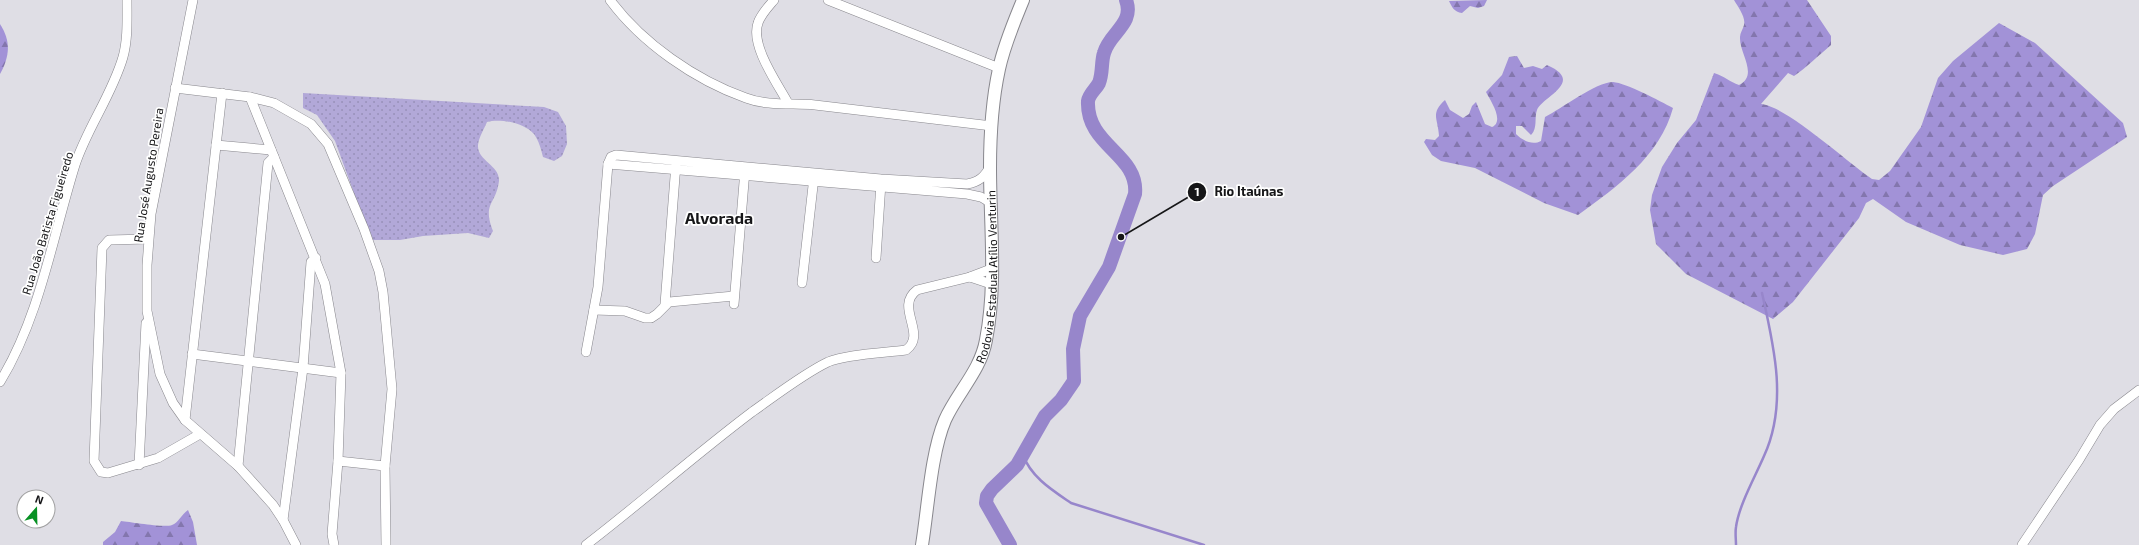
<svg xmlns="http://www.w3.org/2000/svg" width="2139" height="545" viewBox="0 0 2139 545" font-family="'Exo 2',sans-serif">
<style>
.grass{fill:url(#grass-dots)}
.forest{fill:url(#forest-firs)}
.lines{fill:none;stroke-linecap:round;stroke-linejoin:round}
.stream{stroke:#9786cb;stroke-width:2.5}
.river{stroke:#9786cb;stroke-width:14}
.minor-casing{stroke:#88878d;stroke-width:10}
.secondary-casing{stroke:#88878d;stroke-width:14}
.minor{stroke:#fff;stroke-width:9}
.secondary{stroke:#fff;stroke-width:12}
.labels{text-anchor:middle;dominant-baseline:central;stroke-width:3.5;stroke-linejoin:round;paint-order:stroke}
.street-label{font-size:12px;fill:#161618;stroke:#fff}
.district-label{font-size:16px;font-weight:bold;fill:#161618;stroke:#fff}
.leader{fill:none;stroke:#161618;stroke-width:1.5}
.callout-dot{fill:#161618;stroke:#fff;stroke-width:1.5}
.mark-label{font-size:12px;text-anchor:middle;font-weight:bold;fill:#fff}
.callout-label{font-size:13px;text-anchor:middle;font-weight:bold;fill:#161618;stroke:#fff;stroke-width:3.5;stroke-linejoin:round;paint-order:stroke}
</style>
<defs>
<pattern id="grass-dots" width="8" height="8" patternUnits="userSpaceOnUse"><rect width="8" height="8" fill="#b2a8d8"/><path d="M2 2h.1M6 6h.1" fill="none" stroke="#9890b9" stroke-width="1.8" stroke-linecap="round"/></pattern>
<pattern id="forest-firs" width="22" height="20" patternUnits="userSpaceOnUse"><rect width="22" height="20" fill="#a292d7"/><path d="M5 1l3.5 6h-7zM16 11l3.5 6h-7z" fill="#8376ad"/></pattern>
</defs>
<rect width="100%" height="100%" fill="#dfdee5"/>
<path class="grass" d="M303,93L544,107L558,112L566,126L567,144L562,156L554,161L543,157C541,149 539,141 534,134C524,123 500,118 487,122C484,129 479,137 478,145C477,161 500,165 499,181C496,205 482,203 493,231L489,238L468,233L423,236L400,240H371L335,141L317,115L303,108Z"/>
<g class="forest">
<path d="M1487,0L1484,6L1478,8L1470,6L1462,13C1454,12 1452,7 1449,1Z"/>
<path d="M1734,0H1807L1831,36V45C1819,55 1806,68 1794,76L1788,73L1761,104C1786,106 1847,162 1872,179L1879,180L1890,171L1921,127L1938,78L1953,61L1999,23L2035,43L2123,123L2127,137L2053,186L2043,195L2035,234L2027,249L2003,255L1960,245L1906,222L1873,199L1866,203L1859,218L1793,302L1773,319L1686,274L1656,244L1650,210L1652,195L1662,167L1677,143L1696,120L1714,73C1724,76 1730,82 1739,85C1759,75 1739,53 1740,37C1740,33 1743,29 1744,25C1746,17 1738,7 1734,0Z"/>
<path d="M0,24C11,41 10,56 0,74Z"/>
<path d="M1517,56L1524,68L1533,66L1542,69L1547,65C1586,82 1542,97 1537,110C1534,118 1538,128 1531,135L1522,126H1516V134C1522,140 1532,146 1541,141L1545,117C1561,109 1596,82 1613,82C1626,83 1660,101 1673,108C1660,156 1617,187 1578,215L1544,203L1475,168L1441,161L1432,155L1424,142L1426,139L1435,140L1439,136C1438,118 1430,114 1445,100L1450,110L1463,118L1469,114L1472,106L1476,102L1485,124L1492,127C1505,121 1490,100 1486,92L1502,75L1509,57Z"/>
<path d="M188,510L193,522L197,545H103V542L115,532L121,521C131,522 164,528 172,525C178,523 182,514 188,510Z"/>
</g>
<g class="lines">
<g class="stream">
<path d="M1023,455C1031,477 1052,490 1071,503L1204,545"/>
<path d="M1736,545C1736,539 1735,533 1736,527C1739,505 1755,477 1764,456C1788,404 1774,346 1762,293"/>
</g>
<path class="river" d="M1010,545L986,503L987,496L992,489L1017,465L1045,416L1061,400L1074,381L1073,349L1080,316L1109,267L1135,194C1139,154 1086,146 1088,101C1089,94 1096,89 1099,83C1103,73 1101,62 1104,53C1109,33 1135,24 1126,0"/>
<g class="minor-casing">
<g id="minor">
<polyline points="193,0 151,214 147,265 147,311 160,374 173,403 185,420 238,466 273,505 283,520 296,545"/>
<path d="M610,0C642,43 695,80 746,98C767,106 793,103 815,105C874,112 933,119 992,126"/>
<path d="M774,0C768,7 761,14 758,23C750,45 777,83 788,103"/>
<polyline points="828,0 999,68"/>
<polyline points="175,88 250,97 274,103 311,124 328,144 364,229 379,271 383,292 392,389 385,466 386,545"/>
<polyline points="250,97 325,284 341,373 338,461 332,534 334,545"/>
<polyline points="216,145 271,150"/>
<path d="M990,167C984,177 979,182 967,184L881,179L616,155L611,157L608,164L967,194L981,197L991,203"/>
<polyline points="148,239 109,240 102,248 94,461 101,472 108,473 158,458 200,434"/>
<polyline points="876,258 881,183"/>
<polyline points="970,277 991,284"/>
<polyline points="802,283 814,177"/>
<polyline points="665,304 676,164"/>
<polyline points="734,304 745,170"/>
<polyline points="594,310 625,311 645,318 651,318 657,314 669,302 734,296"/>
<polyline points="586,352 598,287 608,164"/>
<polyline points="192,354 341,373"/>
<path d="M0,382C40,316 52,239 75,165C87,128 112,95 123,57C128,39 127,19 127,0"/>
<polyline points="185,420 222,93"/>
<polyline points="338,461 385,466"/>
<polyline points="139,465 146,323"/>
<polyline points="238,466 268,163 274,157"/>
<polyline points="283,520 303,368 311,262 316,258"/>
<path d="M586,545C642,502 695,455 752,412C775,396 803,374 828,362C847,354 884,353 906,350C928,334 894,307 917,290L970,277L991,269"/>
<polyline points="2022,545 2079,460 2100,425 2114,409 2139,390"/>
</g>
</g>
<g class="secondary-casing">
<g id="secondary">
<path id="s1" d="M922,545C928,508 931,453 945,420C957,393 981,370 986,340C997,284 990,224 990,168C990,135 992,101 999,69C1004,45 1014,22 1023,0"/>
</g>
</g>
<use href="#minor" class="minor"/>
<use href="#secondary" class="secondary"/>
</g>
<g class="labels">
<g class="street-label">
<text transform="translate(148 175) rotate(-81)">Rua José Augusto Pereira</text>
<text transform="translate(47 223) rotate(-73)">Rua João Batista Figueiredo</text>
<text stroke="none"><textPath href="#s1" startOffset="281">Rodovia Estadual Atílio Venturin</textPath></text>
</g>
<g class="district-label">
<text x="719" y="217">Alvorada</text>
</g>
</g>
<path class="leader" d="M1121 237L1197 192"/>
<g class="callout-dot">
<circle cx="1121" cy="237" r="4"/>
<circle cx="1197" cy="192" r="10"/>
</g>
<g class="mark-label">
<text x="1197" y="196">1</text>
</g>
<g class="callout-label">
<text x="1249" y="196">Rio Itaúnas</text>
</g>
<g transform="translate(36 509) rotate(20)"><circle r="19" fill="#ffffff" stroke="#a2a2a3"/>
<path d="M0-3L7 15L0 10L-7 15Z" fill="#089124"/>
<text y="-6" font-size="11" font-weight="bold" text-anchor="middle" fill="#161618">N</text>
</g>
</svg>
